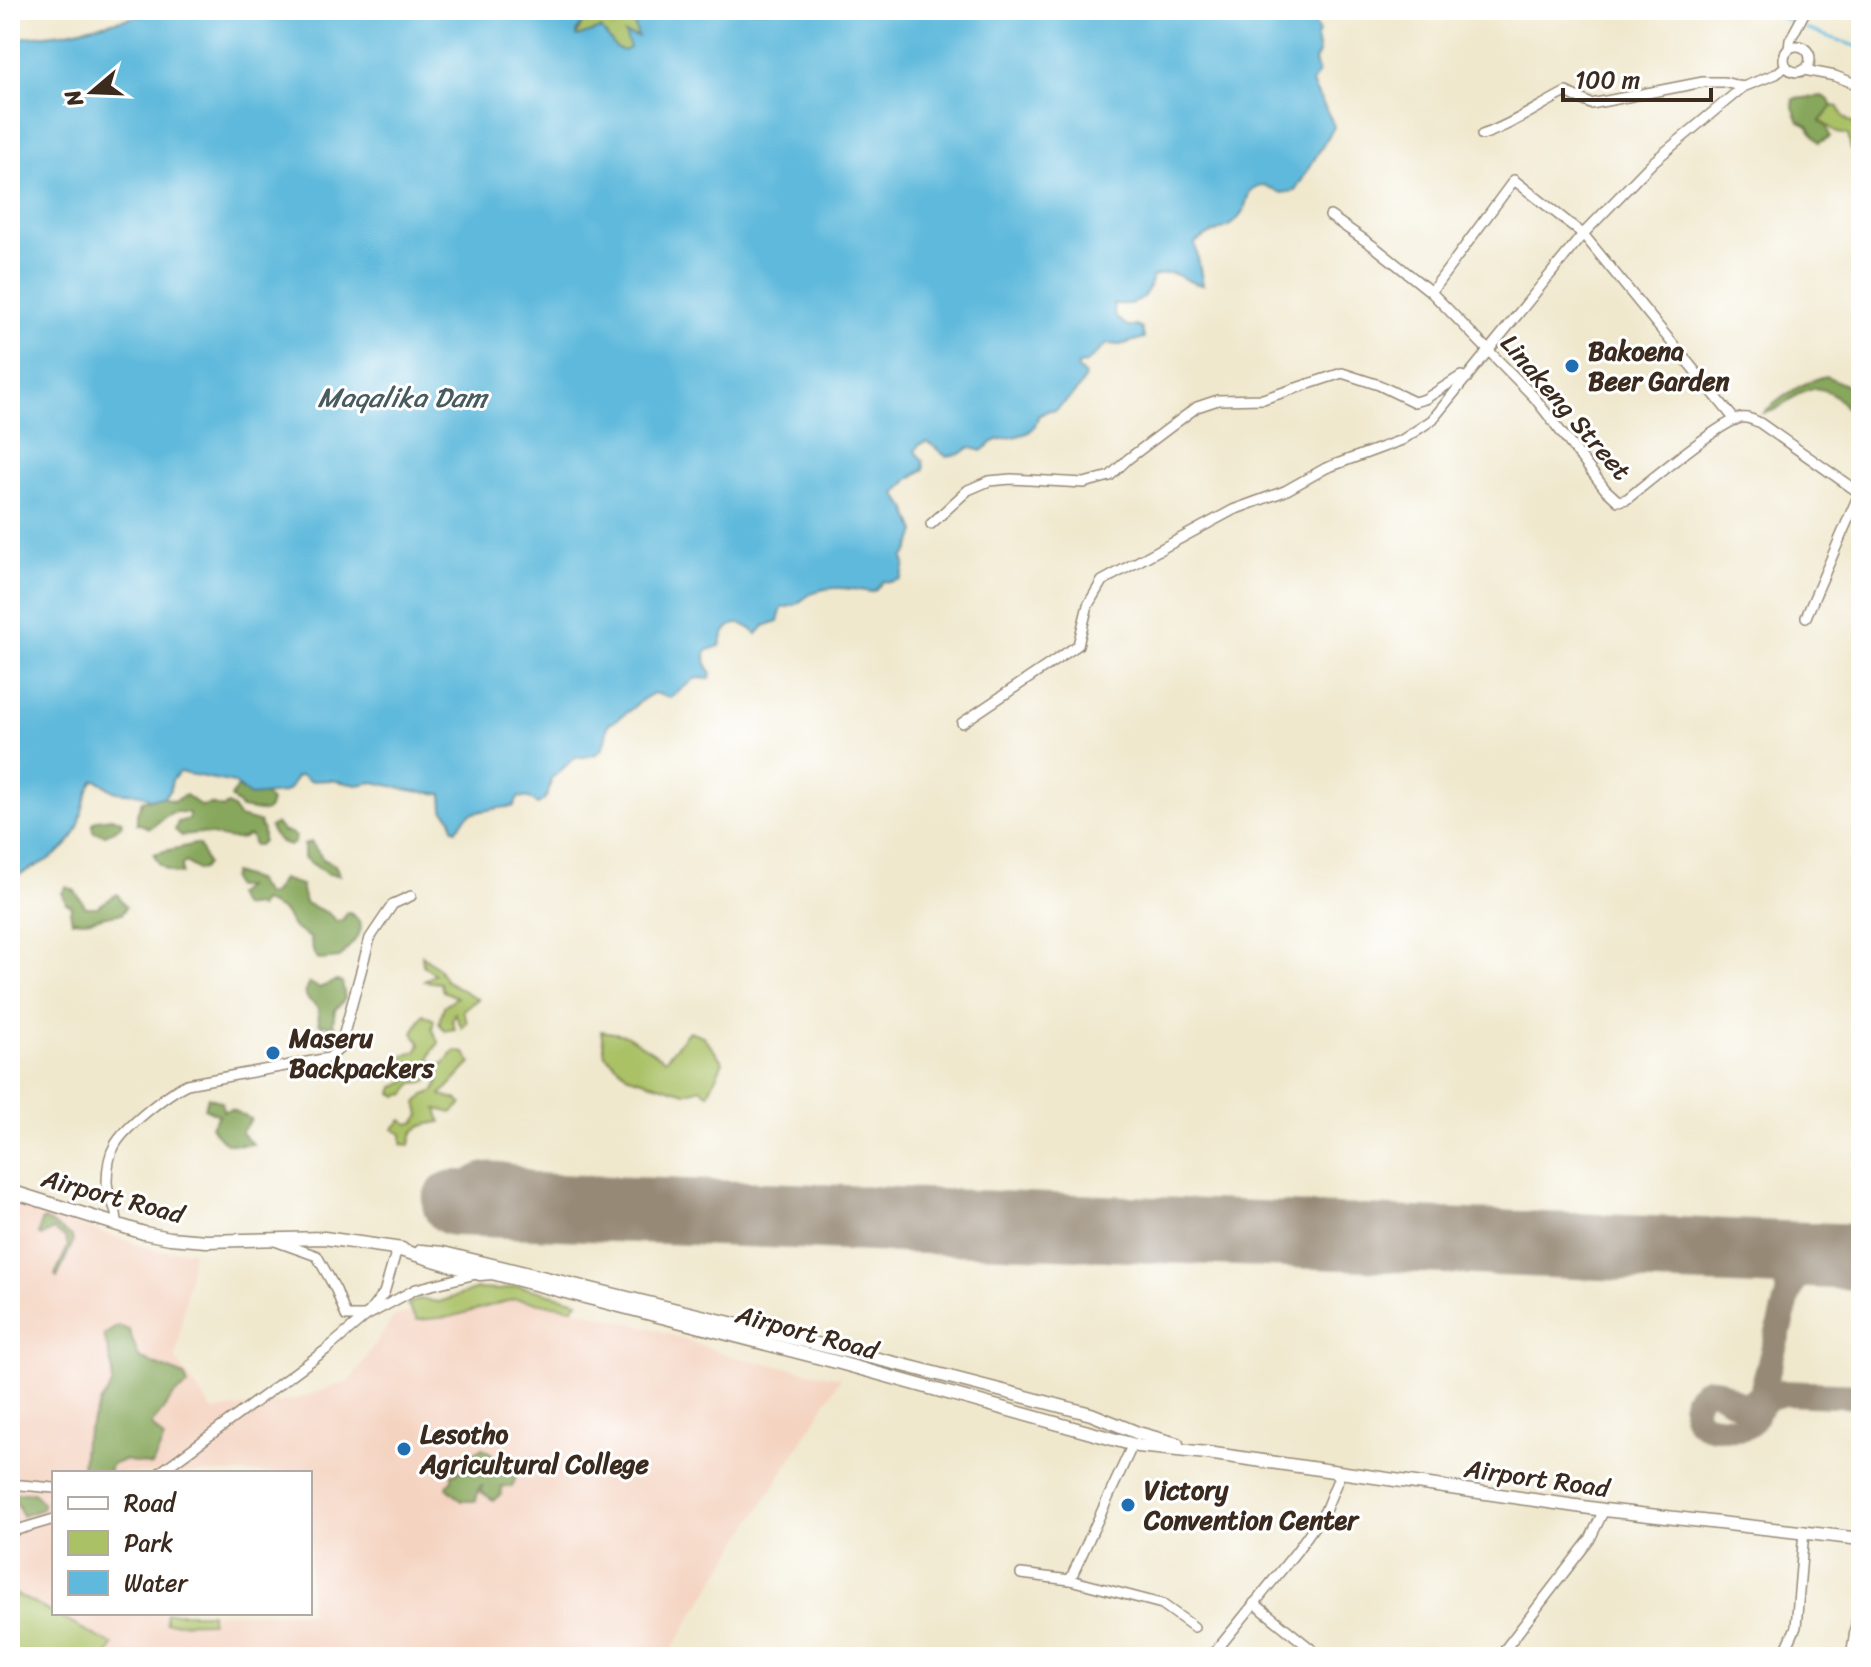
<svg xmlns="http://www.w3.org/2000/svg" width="1871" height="1667" viewBox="0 0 1871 1667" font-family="Sriracha,sans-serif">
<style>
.built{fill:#f4d3c0;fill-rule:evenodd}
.green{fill:#aac166;stroke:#727642;stroke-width:2}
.forest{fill:#87a75b;stroke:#61683c;stroke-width:2}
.water{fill:#5fb9dc;stroke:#4d727d;stroke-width:2}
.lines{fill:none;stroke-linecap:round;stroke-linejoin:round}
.stream{stroke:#5fb9dc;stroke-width:3}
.taxiway{stroke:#968976;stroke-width:26}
.runway{stroke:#968976;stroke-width:66}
.street-casing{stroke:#968976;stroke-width:12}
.secondary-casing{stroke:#968976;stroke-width:15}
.street{stroke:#fff;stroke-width:9}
.secondary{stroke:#fff;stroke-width:12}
.poi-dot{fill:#1f6fb2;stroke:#fff;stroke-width:3}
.labels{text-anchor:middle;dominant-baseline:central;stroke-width:6;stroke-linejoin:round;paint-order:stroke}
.poi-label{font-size:26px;font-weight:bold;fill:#3b2a1e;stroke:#fff;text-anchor:start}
.street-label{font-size:26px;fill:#3b2a1e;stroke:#fff}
.water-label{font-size:28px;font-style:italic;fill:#485c60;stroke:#fff}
</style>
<rect width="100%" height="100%" fill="#fff"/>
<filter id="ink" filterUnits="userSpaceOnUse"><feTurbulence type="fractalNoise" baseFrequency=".0125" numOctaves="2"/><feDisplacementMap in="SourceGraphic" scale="16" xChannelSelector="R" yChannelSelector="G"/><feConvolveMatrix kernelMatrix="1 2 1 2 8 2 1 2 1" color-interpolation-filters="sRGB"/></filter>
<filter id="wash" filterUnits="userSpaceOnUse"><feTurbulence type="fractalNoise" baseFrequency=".006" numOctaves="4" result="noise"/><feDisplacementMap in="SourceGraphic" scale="32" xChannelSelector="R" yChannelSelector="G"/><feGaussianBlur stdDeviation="1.8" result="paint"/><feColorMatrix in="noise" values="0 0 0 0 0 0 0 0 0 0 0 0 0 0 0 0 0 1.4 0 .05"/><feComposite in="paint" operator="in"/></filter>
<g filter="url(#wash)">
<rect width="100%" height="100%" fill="#f0e8cd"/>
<path class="built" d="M10,1202L157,1251H193L176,1359L213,1411L290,1401L350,1381L394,1316L465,1300L510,1294L654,1329L734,1357L841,1378L667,1657H10ZM54,1473H310V1613H54Z"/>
<g class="green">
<path d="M576,10H591L596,22L606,18L614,27L624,11L640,10L633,18L638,37L625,34L631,49L624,51L616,48L601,29L577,38C576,30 584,24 585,15Z"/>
<path d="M1833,106L1839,107C1843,119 1849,123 1861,126V163L1851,150L1848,135L1838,133L1820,121Z"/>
<polygon points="422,955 438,968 445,980 478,999 463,1010 467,1022 462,1028 455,1013 452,1020 455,1029 445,1031 439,1023 444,1006 457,997 443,991 440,983 424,981 435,974 423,965"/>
<path d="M423,1014L434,1020L432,1029L439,1043L433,1050L429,1060L442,1065L455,1051L465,1053L471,1063L441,1095L456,1099L462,1104L452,1113L437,1109L441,1122C433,1123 417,1126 413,1133C411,1137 411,1141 410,1145L402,1144V1134L393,1129L402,1120L409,1124L416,1122L420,1115L417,1103L424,1095L435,1091L439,1080L431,1071L427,1082L413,1083L406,1094L397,1096L392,1093L394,1087L407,1082V1077L419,1069L406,1072L397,1066L401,1057L417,1051L420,1044L413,1033Z"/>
<polygon points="601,1031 626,1035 665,1060 689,1031 703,1036 723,1062 708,1094 701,1088 685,1093 629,1076 605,1055"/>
<polygon points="519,1286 578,1301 573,1308 515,1299 450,1317 417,1320 407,1305 419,1299 439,1302 477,1289 500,1290"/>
<polygon points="10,1591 113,1645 106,1657 10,1657"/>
<polygon points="166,1613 211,1613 211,1622 166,1623"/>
</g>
<g class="forest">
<polygon points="1822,96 1828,99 1833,106 1820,121 1827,127 1830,137 1819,143 1808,126 1799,122 1793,107 1794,99"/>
<path d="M1826,376L1861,392V413H1852C1845,408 1841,400 1834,395C1802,374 1790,410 1764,413C1782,396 1802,382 1826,376Z"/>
<path d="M238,787C246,794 253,797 263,793L271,802L269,808L265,812L241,808L231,797Z"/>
<path d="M186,795L201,806L211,804L222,808L228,805L233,808L239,817L259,822L263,831V841L259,845H254L251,836L247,835L244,838C221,843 208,827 182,836L175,830L178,822L189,819V813C165,809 167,818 150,828L137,823V813L142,801L163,797L174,801Z"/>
<polygon points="111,818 122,821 121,826 106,835 93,832 93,823 97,820"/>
<path d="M276,824L284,832L291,833L296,837L294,843L290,846C279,843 274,838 270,827Z"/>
<polygon points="311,842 323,859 335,865 340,875 327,874 304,858 304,845"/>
<path d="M195,844L199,845L207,864L203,869L197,870L186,862L182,865V874C170,874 158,866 154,854C163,850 183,848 195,844Z"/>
<path d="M233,873L255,880L266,895L273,893L282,879L301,885L305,903L328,913L336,921L342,920L348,912C377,928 349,943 340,958L319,960L314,954L310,938L294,928L283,911L262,901L258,908L256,905L242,907L235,895L245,887H234L231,878Z"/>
<path d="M66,887L74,890L86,907H97L117,894L126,907L122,914C105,913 91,924 75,920L72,921L70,911L72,906L66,903L62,893Z"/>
<path d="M336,981L342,982L345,999L335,1010L333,1023C338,1032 338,1039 330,1046L325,1043L323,1037L329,1026L326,1024L322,1026L319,1023L318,1008L307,998L305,992L310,983L319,988Z"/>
<path d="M208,1097L222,1102L223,1111L231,1109L251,1119L241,1133L253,1144C230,1145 223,1147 211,1126L219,1115L204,1108Z"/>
<polygon points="45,1219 72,1237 73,1242 57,1278 55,1275 68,1246 65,1238 53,1230 43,1236 39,1235 41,1221"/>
<polygon points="118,1326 129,1330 139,1358 185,1376 188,1386 175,1394 151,1425 164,1439 152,1466 125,1460 111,1465 108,1473 87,1473 82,1470 84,1441 100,1403 112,1386 113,1372 104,1335"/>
<path d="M483,1448L492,1454L493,1459L509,1456L514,1458C518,1469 517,1476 512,1487L502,1486L501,1495L493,1500L480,1491L483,1485L478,1489L476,1501H462L447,1488L448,1484L452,1480V1474L457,1473L466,1462L471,1469V1453Z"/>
<polygon points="34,1492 43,1505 42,1509 22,1516 18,1505 10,1494"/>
</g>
<path class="water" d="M166,10H576L585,15L584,21L576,32L577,37L601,29L616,48L624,51L630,48L625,34L638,37L633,18L640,10H1310L1319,33L1316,37L1319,54L1315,60L1318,74L1312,83C1318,98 1330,113 1334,127L1295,191L1280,193L1264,185C1242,192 1251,197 1242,213C1232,231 1208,231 1195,243L1203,285C1182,284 1178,265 1153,277C1144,303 1138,305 1113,304L1115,317L1129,327L1136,326L1142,329L1144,338L1120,345L1107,344L1086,363L1078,364V369L1085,376C1082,390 1065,401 1055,411L1049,410L1038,416C1035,438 1016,435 998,440C991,442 987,447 981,451L970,447L962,453L947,457L928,442L919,445L915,451L923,461L924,469L908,480L896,494L907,510L916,532L909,550L903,558L905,564L901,579L890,582L883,581L876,590L871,592C853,589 828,584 811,594C796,603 802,604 782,608L778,621L764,626L757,634C739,618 726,621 720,646L708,650L705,654L706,664L711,672L710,679L696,678L670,698L654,693C635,701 629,716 608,724C604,750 603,757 576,757C567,763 560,773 551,778C550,789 548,800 537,804L529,798L519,797L513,807C508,806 473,812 469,815C463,819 461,825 456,830L453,829L451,818L443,809L442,794L414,791L374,782L357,785L331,780L310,781L301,775L296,777L289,789L283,793L250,796L234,783L179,772L172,780L170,791L163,797L149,799C139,790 129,795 117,792C107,790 105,781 94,780C86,790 83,808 80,821C71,855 38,864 10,879V39L63,33Z"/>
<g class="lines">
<g class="stream">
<polyline points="1766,10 1790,22"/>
<polyline points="1806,29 1861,48"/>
</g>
<g class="taxiway">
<path d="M532,1206L500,1214L481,1221L467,1215C462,1204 460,1194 468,1185C493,1158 540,1191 564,1201C574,1205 584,1207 595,1209"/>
<polyline points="1762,1254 1785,1274 1789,1292"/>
<path d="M1762,1392C1753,1426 1753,1431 1717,1427C1705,1426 1696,1423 1694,1410C1694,1403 1697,1397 1702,1393C1717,1382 1727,1402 1741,1404C1751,1405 1757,1400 1762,1392L1789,1292C1799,1270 1807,1263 1830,1256"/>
<polyline points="1757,1410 1768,1398 1783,1393 1861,1396"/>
</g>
<polyline class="runway" points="455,1203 1861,1257"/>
</g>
</g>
<g filter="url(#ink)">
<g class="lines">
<g class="street-casing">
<g id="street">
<circle cx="1797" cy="59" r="13"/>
<polyline points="1789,49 1790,40 1806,10"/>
<polyline points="1804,70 1835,76 1861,86"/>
<path d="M1482,135C1512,125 1538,106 1566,92L1591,104L1703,82H1724L1743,87"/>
<path d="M1330,216L1376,248L1431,292L1534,397L1605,489L1618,501L1627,499C1647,483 1721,421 1741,418C1748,417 1754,420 1760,423L1861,494"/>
<polyline points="1431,292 1514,180 1583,234 1735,420"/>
<polyline points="931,524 968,490 989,481 1011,479 1084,483 1110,476 1128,459 1197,407 1218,400 1263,399 1342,373 1379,385 1414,402 1425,399 1461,376 1467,378"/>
<polyline points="1806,617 1859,494"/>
<polyline points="962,723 1078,645 1088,605 1102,581 1233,510 1285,491 1326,468 1402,440 1432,420 1583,234 1653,162 1743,87 1776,74 1786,66"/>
<path d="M117,1224C118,1207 108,1199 107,1182C107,1170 109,1155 115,1145C125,1127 168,1093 187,1084L329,1058L340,1048L370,938L393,904L411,896"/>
<polyline points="275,1241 317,1256 336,1290 346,1316 366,1316 416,1289 476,1274"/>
<polyline points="159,1473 327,1349 366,1316 384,1293 397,1249"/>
<polyline points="10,1484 54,1488"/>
<polyline points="10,1532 54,1519"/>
<polyline points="1021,1574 1070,1580 1162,1604 1194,1627"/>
<polyline points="1070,1580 1133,1444"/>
<polyline points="1254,1603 1321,1657"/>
<polyline points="1211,1657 1296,1552 1325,1511 1341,1472"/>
<polyline points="1499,1657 1590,1539 1604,1510"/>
<polyline points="1774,1657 1787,1647 1796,1627 1804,1531"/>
<polyline points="1851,1657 1861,1591"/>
</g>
</g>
<g class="secondary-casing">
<g id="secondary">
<polyline points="10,1191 144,1233 170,1238 206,1241 324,1238 402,1249"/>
<polyline points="397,1249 480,1274 492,1273 840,1363 1138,1446 1207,1453 1604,1510 1861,1539"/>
<polyline points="421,1251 443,1253 911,1367 1091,1414 1138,1433 1177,1444"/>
</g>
</g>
<use href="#street" class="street"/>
<use href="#secondary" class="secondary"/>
</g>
</g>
<g class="poi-dot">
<circle cx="1572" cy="366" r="8"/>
<circle cx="273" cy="1053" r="8"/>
<circle cx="404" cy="1449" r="8"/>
<circle cx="1128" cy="1505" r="8"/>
</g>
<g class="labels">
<g class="poi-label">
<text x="1588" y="351">Bakoena<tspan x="1588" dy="30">Beer Garden</tspan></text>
<text x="289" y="1038">Maseru<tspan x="289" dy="30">Backpackers</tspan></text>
<text x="420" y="1434">Lesotho<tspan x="420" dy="30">Agricultural College</tspan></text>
<text x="1144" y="1490">Victory<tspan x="1144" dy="30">Convention Center</tspan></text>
</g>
<g class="street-label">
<text transform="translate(1566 407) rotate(49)">Linakeng Street</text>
<text transform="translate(113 1196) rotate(15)">Airport Road</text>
<text transform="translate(807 1332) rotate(15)">Airport Road</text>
<text transform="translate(1537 1478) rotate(8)">Airport Road</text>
</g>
<g class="water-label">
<text x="402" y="397">Maqalika Dam</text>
</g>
</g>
<rect width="1871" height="1667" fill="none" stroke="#fff" stroke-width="40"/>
<rect x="52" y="1471" width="260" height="144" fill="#ffffff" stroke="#b1aaa5" stroke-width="2"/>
<rect x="68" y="1497" width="40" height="12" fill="#ffffff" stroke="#b1aaa5" stroke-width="2"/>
<text x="124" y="1511" font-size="24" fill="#3b2a1e">Road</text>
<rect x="68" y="1531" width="40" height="24" fill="#aac166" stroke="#b1aaa5" stroke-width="2"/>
<text x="124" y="1551" font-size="24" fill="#3b2a1e">Park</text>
<rect x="68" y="1571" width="40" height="24" fill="#5fb9dc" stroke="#b1aaa5" stroke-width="2"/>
<text x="124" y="1591" font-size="24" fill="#3b2a1e">Water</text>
<g transform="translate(92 92) rotate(251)" stroke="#ffffff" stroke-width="6" paint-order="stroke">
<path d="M0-6L14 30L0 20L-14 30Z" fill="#3b2a1e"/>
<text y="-12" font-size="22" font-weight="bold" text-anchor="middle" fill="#3b2a1e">N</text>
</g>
<path d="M1563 88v12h148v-12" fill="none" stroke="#3b2a1e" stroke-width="4"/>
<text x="1575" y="88" font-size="24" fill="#3b2a1e" stroke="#ffffff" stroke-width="6" paint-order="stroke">100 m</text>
</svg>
